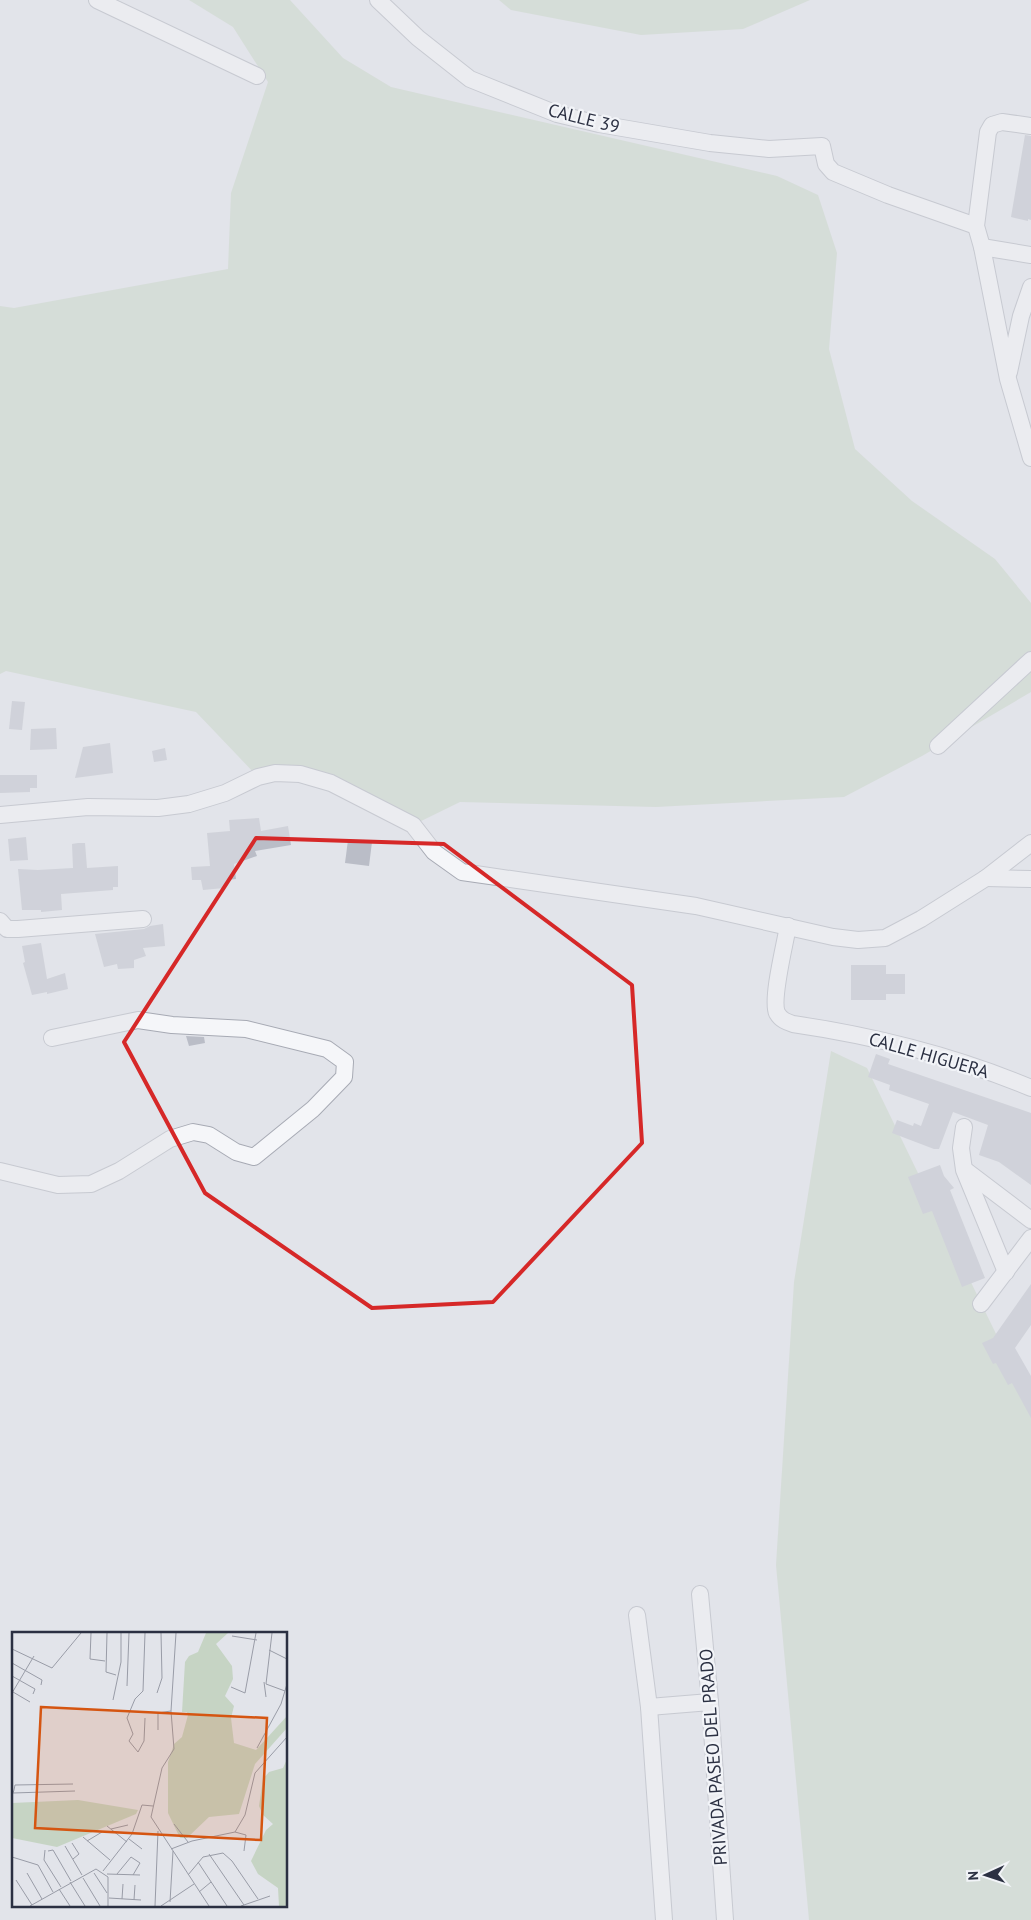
<svg xmlns="http://www.w3.org/2000/svg" width="1031" height="1920" viewBox="0 0 1031 1920" font-family="'PT Sans',sans-serif">
<style>
.green{fill:#c6d4c4}
.building{fill:#babdc7}
.lines{fill:none;stroke-linecap:round;stroke-linejoin:round}
.minor-casing{stroke:#a7aab4;stroke-width:18}
.minor{stroke:#f5f6f9;stroke-width:16}
.marked{fill:none;stroke:#d62828;stroke-width:4;stroke-linejoin:round}
.labels{text-anchor:middle;dominant-baseline:central;stroke-width:4.5;stroke-linejoin:round;paint-order:stroke}
.street-label{font-size:18px;fill:#2b3042;stroke:#f2f4f8}
.inset-road{fill:none;stroke:#999ca7;stroke-width:1}
.view{fill:#d55511;fill-opacity:0.15;stroke:#d55511;stroke-width:2.5}
.inset-edge{fill:none;stroke:#2b3042;stroke-width:2.5}
</style>
<rect width="100%" height="100%" fill="#e2e4ea"/>
<g class="green">
<polygon points="189,0 290,0 343,58 391,87 777,176 818,195 837,253 829,349 855,449 912,501 995,559 1031,603 1031,692 922,756 844,797 656,807 460,802 413,825 331,783 258,777 196,712 6,671 0,674 0,306 14,308 228,269 231,193 268,82 233,27"/>
<polygon points="499,0 810,0 743,29 641,35 511,10"/>
<polygon points="831,1051 867,1068 1031,1406 1031,1920 809,1920 776,1565 794,1282"/>
</g>
<g class="building">
<polygon points="1025,135 1031,136 1031,220 1028,219 1028,221 1011,217"/>
<polygon points="12,701 25,702 22,730 9,729"/>
<polygon points="56,728 57,749 30,750 31,729"/>
<polygon points="110,743 113,773 75,778 83,747"/>
<polygon points="165,748 167,760 154,762 152,751"/>
<polygon points="0,775 37,775 37,788 30,788 30,792 0,793"/>
<polygon points="259,818 261,831 288,826 291,845 255,851 257,856 234,864 236,879 226,880 224,888 203,890 201,880 192,880 191,867 210,866 207,833 230,831 229,820"/>
<polygon points="26,837 28,860 10,861 8,839"/>
<polygon points="348,840 372,842 369,866 345,863"/>
<polygon points="78,843 85,843 87,868 118,866 118,887 113,887 113,890 61,894 62,910 41,912 41,910 22,910 18,869 38,870 73,868 72,844"/>
<polygon points="163,924 165,946 143,948 146,956 134,960 134,968 118,969 117,964 104,967 95,934 144,929 150,926"/>
<polygon points="41,943 47,979 65,973 68,989 47,994 47,992 32,995 23,963 25,962 22,946"/>
<polygon points="851,965 886,965 886,974 905,974 905,994 886,994 886,1000 851,1000"/>
<polygon points="186,1036 204,1037 205,1043 189,1046"/>
<polygon points="876,1054 890,1059 888,1064 1031,1113 1031,1185 999,1162 979,1155 988,1125 953,1112 939,1149 934,1149 892,1133 897,1120 913,1126 914,1123 921,1126 929,1104 889,1090 890,1085 868,1077"/>
<polygon points="940,1165 944,1176 954,1188 950,1190 985,1278 962,1287 932,1211 923,1214 908,1177"/>
<polygon points="1031,1284 1031,1325 1015,1348 1031,1376 1031,1418 1012,1383 1008,1385 996,1363 993,1364 982,1343 993,1338"/>
</g>
<g class="lines">
<g class="minor-casing">
<g id="minor">
<polyline points="97,0 257,76"/>
<polyline points="378,0 418,38 470,79 557,114 599,124 710,143 769,149 822,146 826,164 833,172 888,195 976,226"/>
<polyline points="1031,126 1002,122 992,125 988,132 976,226 982,247 1008,379 1031,458"/>
<polyline points="982,247 1031,255"/>
<polyline points="1009,372 1021,316 1031,287"/>
<polyline points="938,746 1031,660"/>
<polyline points="0,815 88,807 158,808 189,804 225,793 258,777 275,773 300,774 331,783 413,825 434,852 462,872 696,906 833,937 858,940 885,938 921,919 986,878 1031,843"/>
<polyline points="986,878 1031,879"/>
<polyline points="0,921 7,929 18,929 143,919"/>
<path d="M788,926C785,944 771,999 777,1013C781,1020 787,1022 793,1024C875,1036 955,1056 1031,1088"/>
<polyline points="964,1127 961,1148 964,1170 1006,1272"/>
<polyline points="965,1170 1031,1220"/>
<polyline points="0,1171 58,1185 91,1184 119,1171 170,1139 193,1132 209,1135 236,1152 254,1157 313,1109 344,1077 345,1062 327,1049 246,1029 172,1025 138,1020 52,1038"/>
<polyline points="981,1304 1031,1238"/>
<polyline points="700,1594 710,1702 725,1920"/>
<polyline points="637,1615 649,1707 664,1920"/>
<polyline points="649,1707 710,1702"/>
</g>
</g>
<use href="#minor" class="minor"/>
</g>
<path d="M0 0H1031V1920H0ZM256,838L444,844L632,985L642,1143L493,1302L372,1308L205,1193L124,1042Z" fill="#e2e4ea" fill-opacity=".55" fill-rule="evenodd"/>
<path class="marked" d="M256,838L444,844L632,985L642,1143L493,1302L372,1308L205,1193L124,1042Z"/>
<g class="labels">
<g class="street-label">
<text transform="translate(584 118) rotate(14)">CALLE 39</text>
<text transform="translate(929 1055) rotate(16)">CALLE HIGUERA</text>
<text transform="translate(713 1757) rotate(-94)">PRIVADA PASEO DEL PRADO</text>
</g>
</g>
<g transform="translate(12 1632)">
<rect width="275" height="275" fill="#e2e4ea"/>
<path d="M194,1H216L204,12L220,34L221,47L213,64L222,74L219,86L222,111L244,118L275,84V96L243,132L227,182L197,185L175,206H168L156,181V130L162,112L170,105L176,83L175,80H170L173,30L177,24L186,20ZM275,127V274H267L266,256L246,242L239,229L254,198L261,192L251,183L247,174L251,147L257,140L271,136ZM66,168L126,178L124,182L45,215L0,206V171Z" fill="#c6d4c4"/>
<path class="inset-road" d="M79,1L78,27L93,29M95,1L94,40L104,43M164,1L159,79L162,117L150,136L139,185L197,274M260,1L254,52L273,59M220,4L245,8M0,17L40,36L69,1M257,18L275,27M0,31L30,48L29,53M0,44L23,57L21,62M252,50L254,65M115,54L117,1M219,55L233,61L244,1M1,60L18,70M0,61L22,24M145,61L150,46L149,1M101,68L109,30V1M133,86L132,109L126,120L117,109L121,102L115,86L123,67L131,59L133,1M146,98V81L159,79M245,116L269,72L275,52M2,158L1,161L63,159M2,158L3,153L61,152M162,192L176,210M95,194L115,210M99,197L116,193M223,200L233,183L243,141L275,105M71,205L98,228M117,207L130,217M75,209L90,200M60,211L67,222L61,227M53,214L70,243M159,217L180,209L223,200L234,203L232,219M33,218L32,228L49,255M36,219L41,218L59,249M197,222L232,273M0,225L26,233L41,260M186,230L215,274M91,239L120,202L130,173L141,174M15,241L30,267M82,241L95,261M95,242L128,243M105,242L119,225L128,231L121,243M176,243L191,225L211,221L220,229L246,267M71,246L88,274M4,248L20,273M58,250L73,274M47,257L58,274M187,260L199,250M97,266L129,268M110,267L111,252M122,268L123,253M158,270L161,219M18,274L84,237L96,245V274M143,274L146,199M149,274L182,252M229,274L258,264"/>
<path class="view" d="M29,75L255,86L249,208L23,196Z"/>
<rect width="275" height="275" class="inset-edge"/>
</g>
<g transform="translate(986 1875) rotate(267)" stroke="#f2f4f8" stroke-width="4" paint-order="stroke">
<path d="M0-4L9 19L0 12L-9 19Z" fill="#2b3042"/>
<text y="-8" font-size="14" font-weight="bold" text-anchor="middle" fill="#2b3042">N</text>
</g>
</svg>
